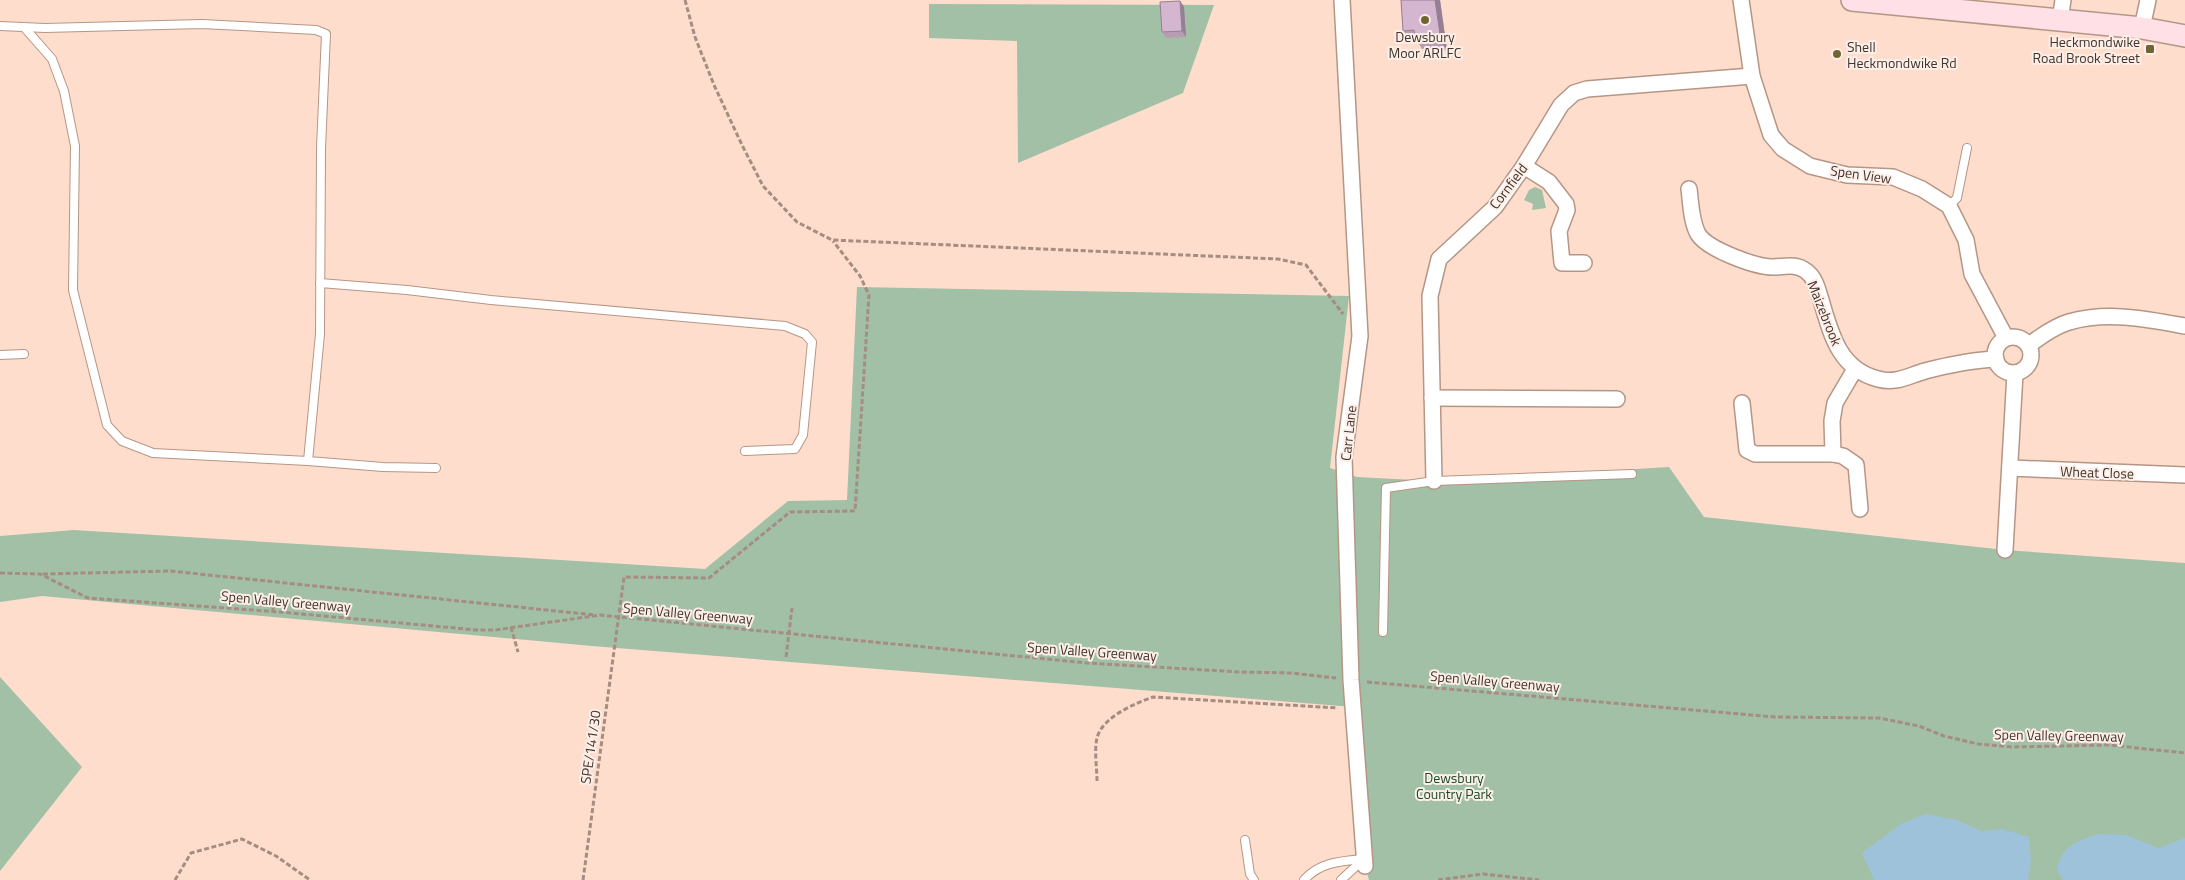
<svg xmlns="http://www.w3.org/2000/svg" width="2185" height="880" viewBox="0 0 2185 880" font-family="'Titillium Web',sans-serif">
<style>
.green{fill:#a1c0a6}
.water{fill:#9dc2d9}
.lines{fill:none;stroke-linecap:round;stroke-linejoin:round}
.lane-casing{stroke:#b59686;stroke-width:10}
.street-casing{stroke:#b59686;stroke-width:18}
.secondary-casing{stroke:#b59686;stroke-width:24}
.path{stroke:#a58d81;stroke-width:3;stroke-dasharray:5 2.5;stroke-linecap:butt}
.lane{stroke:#fff;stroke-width:8}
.street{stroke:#fff;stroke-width:15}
.secondary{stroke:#fee0e6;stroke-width:21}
.path-bridge{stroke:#a58d81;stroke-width:3;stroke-dasharray:5 2.5;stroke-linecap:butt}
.wall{fill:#b79db4}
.shaded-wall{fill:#957f92}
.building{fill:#d5b6d1;stroke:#957f92}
.poi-dot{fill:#706532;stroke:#fdefe8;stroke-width:2}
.labels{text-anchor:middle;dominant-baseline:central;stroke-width:4;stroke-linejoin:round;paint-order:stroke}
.poi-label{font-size:14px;fill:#41342d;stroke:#fdefe8}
.street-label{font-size:14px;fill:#41342d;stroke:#fdefe8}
.park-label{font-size:14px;fill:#184a26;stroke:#fdefe8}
</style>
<rect width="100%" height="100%" fill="#feddcc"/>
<g class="green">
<polygon points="929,4 1214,5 1183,93 1018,163 1017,41 929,38"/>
<polygon points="1535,187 1542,190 1546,208 1532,210 1533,204 1524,200 1529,190"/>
<polygon points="857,287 1349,296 1330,468 1357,477 1434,481 1669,467 1704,517 2005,550 2185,563 2185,880 1369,880 1365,866 1353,707 592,646 42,596 0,602 0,536 74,530 705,569 788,501 847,500"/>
<polygon points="0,677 82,767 0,871"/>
</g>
<g class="water">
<polygon points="1925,814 1957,820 1981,831 2002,829 2029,837 2031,862 2028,880 1874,880 1862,853 1901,824"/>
<path d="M2098,834L2126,835L2158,848L2185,838V880H2063L2057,871C2061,845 2076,842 2098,834Z"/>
</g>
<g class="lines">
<g class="lane-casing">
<g id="lane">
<polyline points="0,26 45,28 202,24 316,30 326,34 321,148 320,334 308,461"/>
<polyline points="24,27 52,59 64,91 75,146 73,290 107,425 122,441 153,453 308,461 383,467 436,468"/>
<polyline points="1949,206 1957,198 1967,148"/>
<polyline points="320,283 407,290 491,300 785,326 805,334 812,342 803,435 795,449 745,451"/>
<polyline points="0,355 24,354"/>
<polyline points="1383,632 1386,488 1434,481 1632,474"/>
<polyline points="1245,840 1250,874 1254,880"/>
<path d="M1304,880C1320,862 1341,861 1364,859"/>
<polyline points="1341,880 1364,859"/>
</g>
</g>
<g class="street-casing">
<g id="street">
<polyline points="1342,0 1360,336 1344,457 1351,680 1365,866"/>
<polyline points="1741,0 1752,76 1771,135 1783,149 1810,166 1847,175 1893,177 1922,189 1949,206 1966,240 1972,274 2006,338"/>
<polyline points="2060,20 2063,0"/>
<polyline points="2142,28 2148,0"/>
<polyline points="1524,166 1549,182 1566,204 1567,210 1559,231 1562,263 1584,263"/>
<path d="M1689,189C1691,204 1691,221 1698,234C1707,249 1755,267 1773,267C1784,267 1796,263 1806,271C1815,277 1818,290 1821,300C1831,334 1839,369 1878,379C1896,384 1908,376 1925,371C1948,365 1972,360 1996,359"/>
<circle cx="2013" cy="355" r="18"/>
<path d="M2029,345C2041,336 2055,326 2069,322C2107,311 2147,319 2185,326"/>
<polyline points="1432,398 1617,399"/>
<polyline points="1742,403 1747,450 1755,454 1833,454 1843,456 1856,465 1860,509"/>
<polyline points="1833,454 1832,421 1835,403 1855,369"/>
<polyline points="2010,468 2185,475"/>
<polyline points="1434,481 1430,296 1439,259 1495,207 1524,166 1561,105 1574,93 1587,89 1752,76"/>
<polyline points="2005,550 2015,373"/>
</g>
</g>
<g class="secondary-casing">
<polyline id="secondary" points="1852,0 2142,28 2185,36"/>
</g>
<g class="path">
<polyline points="685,0 695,37 714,85 742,145 763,186 797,222 832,240 1278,259 1306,265 1343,314"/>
<polyline points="0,573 40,574 88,598 280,612 477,630 495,630 600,615 1087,663 1240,672 1291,673 1336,678"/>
<polyline points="43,574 170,571 595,615"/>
<polyline points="273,611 273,603"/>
<polyline points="511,627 518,652"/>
<polyline points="1367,682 1775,717 1879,718 1919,726 1944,736 1978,744 2013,747 2109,745 2185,753"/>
<path d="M1097,781C1097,768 1094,751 1097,738C1102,717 1136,703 1153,697L1338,708"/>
<polyline points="175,880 191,853 242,839 276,856 310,880"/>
<polyline points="583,880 624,577 709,578 790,512 855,511 869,295 860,276 833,241"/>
<polyline points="1438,880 1483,874 1539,880"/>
</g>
<use href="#lane" class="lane"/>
<use href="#street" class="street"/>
<use href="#secondary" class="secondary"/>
<polyline class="path-bridge" points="786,657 792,608"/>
</g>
<g class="wall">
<polygon points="1401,0 1440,0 1447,50 1432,52 1429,48 1422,49 1416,39 1409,40 1403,31"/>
<polygon points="1180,1 1184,7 1186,37 1166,38 1162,32"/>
</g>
<g class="shaded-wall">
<polygon points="1435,0 1440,0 1447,50 1441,41"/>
<polygon points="1180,1 1184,7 1186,37 1182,31"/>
</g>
<g class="building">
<polygon points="1401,0 1435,0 1441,41 1426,43 1424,40 1416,40 1414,30 1403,31"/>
<polygon points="1180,1 1182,31 1162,32 1160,2"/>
</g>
<g class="poi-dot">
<circle cx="1425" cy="20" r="5"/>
<rect x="2145" y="44" width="10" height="10" rx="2.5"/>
<circle cx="1837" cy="54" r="5"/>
</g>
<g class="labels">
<g class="poi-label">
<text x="1425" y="36">Dewsbury<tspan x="1425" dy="16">Moor ARLFC</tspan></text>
<text x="2140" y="41" text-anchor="end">Heckmondwike<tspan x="2140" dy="16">Road Brook Street</tspan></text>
<text x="1847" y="46" text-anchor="start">Shell<tspan x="1847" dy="16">Heckmondwike Rd</tspan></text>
</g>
<g class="street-label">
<text transform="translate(1861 174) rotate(8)">Spen View</text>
<text transform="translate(1508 186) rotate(-53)">Cornfield</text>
<text transform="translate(1825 313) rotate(68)">Maizebrook</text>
<text transform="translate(1348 433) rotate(-84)">Carr Lane</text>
<text transform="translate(2097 472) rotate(2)">Wheat Close</text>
<text transform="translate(286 601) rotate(5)">Spen Valley Greenway</text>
<text transform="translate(688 613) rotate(5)">Spen Valley Greenway</text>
<text transform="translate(1092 651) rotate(4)">Spen Valley Greenway</text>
<text transform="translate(1495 681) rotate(5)">Spen Valley Greenway</text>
<text transform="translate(2059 735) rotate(1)">Spen Valley Greenway</text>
<text transform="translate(590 747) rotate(-82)">SPE/141/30</text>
</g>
<g class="park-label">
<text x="1454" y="777">Dewsbury<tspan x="1454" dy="16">Country Park</tspan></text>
</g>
</g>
</svg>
